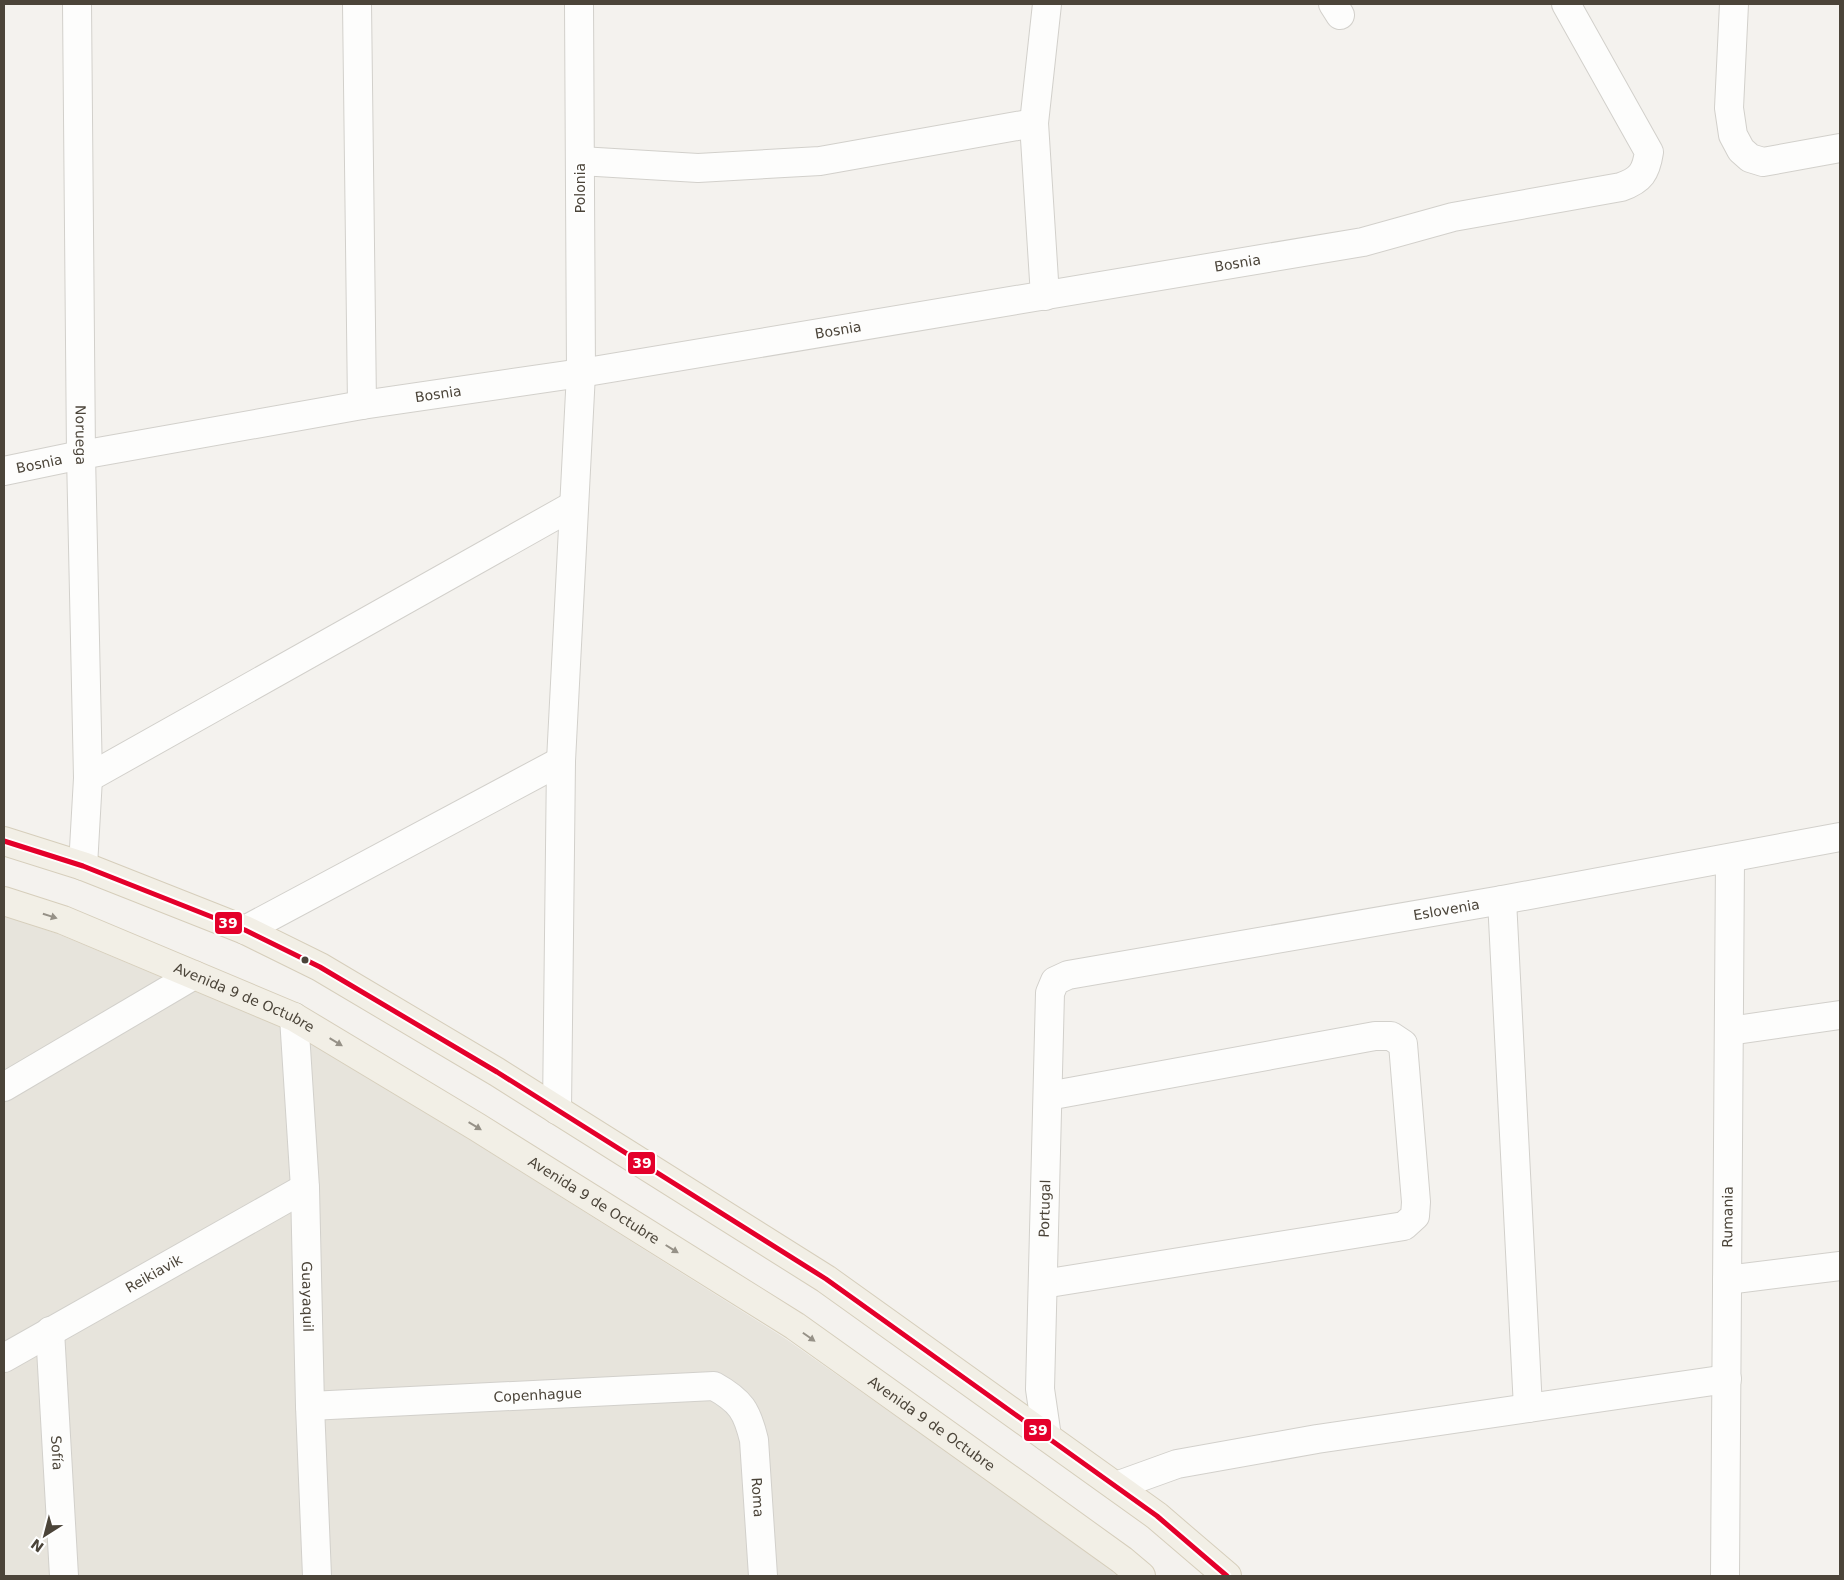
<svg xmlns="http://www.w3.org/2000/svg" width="1844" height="1580" viewBox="0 0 1844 1580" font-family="'DejaVu Sans',sans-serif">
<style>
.residential{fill:#e7e4dc}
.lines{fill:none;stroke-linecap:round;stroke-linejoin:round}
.minor-casing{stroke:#d2d0cb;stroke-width:30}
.primary-casing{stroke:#d6cebb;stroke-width:30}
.minor{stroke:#fdfdfc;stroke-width:28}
.primary{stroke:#f2efe6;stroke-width:28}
.bus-1-casing{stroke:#fff;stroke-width:9}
.bus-1{stroke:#e4002b;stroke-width:5}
.oneway{fill:#969187}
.bus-dot{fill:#4b4439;stroke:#fff;stroke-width:2}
.labels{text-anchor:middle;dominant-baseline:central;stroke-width:4;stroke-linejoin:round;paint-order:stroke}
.street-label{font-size:14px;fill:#4b4439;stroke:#fff}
.line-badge{stroke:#fff;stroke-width:2}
.badge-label{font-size:14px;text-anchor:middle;font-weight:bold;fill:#fff}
</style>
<rect width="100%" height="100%" fill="#f4f2ee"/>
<polygon class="residential" points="4,916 58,934 288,1030 469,1139 786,1339 1014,1499 1118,1576 4,1576"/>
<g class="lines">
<g class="minor-casing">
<g id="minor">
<path id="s1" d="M77,4L81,455L88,778L83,866"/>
<polyline points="357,4 362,405"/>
<polyline points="1333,4 1340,15"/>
<polyline points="1734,4 1729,108 1733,135 1741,150 1750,158 1763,162 1840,148"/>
<polyline points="580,161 698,168 820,161 1034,123"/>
<polyline points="1045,296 1034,123 1047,4"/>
<path id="s2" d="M4,471L81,455L362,405L581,373L1363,242L1453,217L1621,187C1641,180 1646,172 1649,152L1566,4"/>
<polyline points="88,778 574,505"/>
<polyline points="1502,900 1528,1408"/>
<polyline points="245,930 561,761"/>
<path id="s3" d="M294,1017L305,1188L310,1406L317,1576"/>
<polyline points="1729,1031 1840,1015"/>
<polyline points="4,1087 194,975"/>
<polyline points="557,1110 561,761 581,373 579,4"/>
<polyline points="1727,1280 1840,1266"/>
<polyline points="1043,1284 1404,1226 1415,1216 1416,1202 1403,1044 1391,1036 1375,1036 1048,1096"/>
<path id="s4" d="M50,1331L64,1576"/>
<path id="s5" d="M4,1358L305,1188"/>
<path id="s6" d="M310,1406L714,1386C741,1401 747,1411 754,1440L763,1576"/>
<path id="s7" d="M1047,1437L1040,1389L1050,993L1055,981L1068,975L1502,900L1840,837"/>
<polyline points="1116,1486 1177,1464 1317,1439 1727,1379"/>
<path id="s8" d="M1725,1576L1730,859"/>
</g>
</g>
<g class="primary-casing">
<g id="primary">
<polyline points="4,841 83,866 245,930 320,967 497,1072 826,1279 1157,1516 1227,1576"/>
<path id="s9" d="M4,901L63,920L294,1017L477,1127L795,1326L1022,1488L1122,1560L1141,1576"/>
</g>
</g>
<use href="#minor" class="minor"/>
<use href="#primary" class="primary"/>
<g class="bus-1-casing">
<polyline id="bus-1" points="4,841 83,866 245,930 320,967 497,1072 826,1279 1157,1516 1227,1576"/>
</g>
<use href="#bus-1" class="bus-1"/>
</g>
<defs><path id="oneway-solid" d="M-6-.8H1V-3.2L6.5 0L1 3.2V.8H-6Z" transform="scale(1.25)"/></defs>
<g class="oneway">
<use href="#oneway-solid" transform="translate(50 916) rotate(18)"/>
<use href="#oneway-solid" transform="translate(336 1042) rotate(31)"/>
<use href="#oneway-solid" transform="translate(475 1126) rotate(31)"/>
<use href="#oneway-solid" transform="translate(672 1249) rotate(32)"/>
<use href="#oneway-solid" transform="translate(809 1337) rotate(35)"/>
</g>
<circle class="bus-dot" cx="305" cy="960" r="4.5"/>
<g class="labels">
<g class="street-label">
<text transform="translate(580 188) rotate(-90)">Polonia</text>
<text stroke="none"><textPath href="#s2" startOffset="1251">Bosnia</textPath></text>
<text stroke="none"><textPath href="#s2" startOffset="846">Bosnia</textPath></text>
<text stroke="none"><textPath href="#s2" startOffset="441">Bosnia</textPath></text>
<text stroke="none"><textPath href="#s1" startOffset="431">Noruega</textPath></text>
<text stroke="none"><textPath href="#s2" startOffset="36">Bosnia</textPath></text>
<text stroke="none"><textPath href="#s7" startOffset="856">Eslovenia</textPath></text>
<text stroke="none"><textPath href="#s9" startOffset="259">Avenida 9 de Octubre</textPath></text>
<text stroke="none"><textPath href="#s9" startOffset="664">Avenida 9 de Octubre</textPath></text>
<text stroke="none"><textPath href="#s7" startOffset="229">Portugal</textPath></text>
<text stroke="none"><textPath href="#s8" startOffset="359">Rumania</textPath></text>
<text stroke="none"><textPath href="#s5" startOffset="172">Reikiavik</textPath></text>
<text stroke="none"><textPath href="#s3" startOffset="280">Guayaquil</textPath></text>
<text stroke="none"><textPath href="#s6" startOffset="228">Copenhague</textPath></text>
<text stroke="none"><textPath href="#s9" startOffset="1069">Avenida 9 de Octubre</textPath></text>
<text stroke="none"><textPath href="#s4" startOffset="122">Sofía</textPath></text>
<text stroke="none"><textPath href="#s6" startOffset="532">Roma</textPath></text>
</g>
</g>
<g class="line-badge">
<rect x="214" y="911" width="29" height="24" rx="5" fill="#e4002b"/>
<rect x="627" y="1151" width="29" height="24" rx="5" fill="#e4002b"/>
<rect x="1023" y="1418" width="29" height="24" rx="5" fill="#e4002b"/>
</g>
<g class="badge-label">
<text x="228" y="928">39</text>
<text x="642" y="1168">39</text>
<text x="1038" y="1435">39</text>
</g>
<rect width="1844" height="1580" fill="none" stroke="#4b4439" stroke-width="10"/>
<g transform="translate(45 1535) rotate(216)" stroke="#ffffff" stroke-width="4" paint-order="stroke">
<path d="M0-4L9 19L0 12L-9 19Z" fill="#4b4439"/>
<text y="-8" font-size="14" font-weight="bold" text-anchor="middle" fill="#4b4439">N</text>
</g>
</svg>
